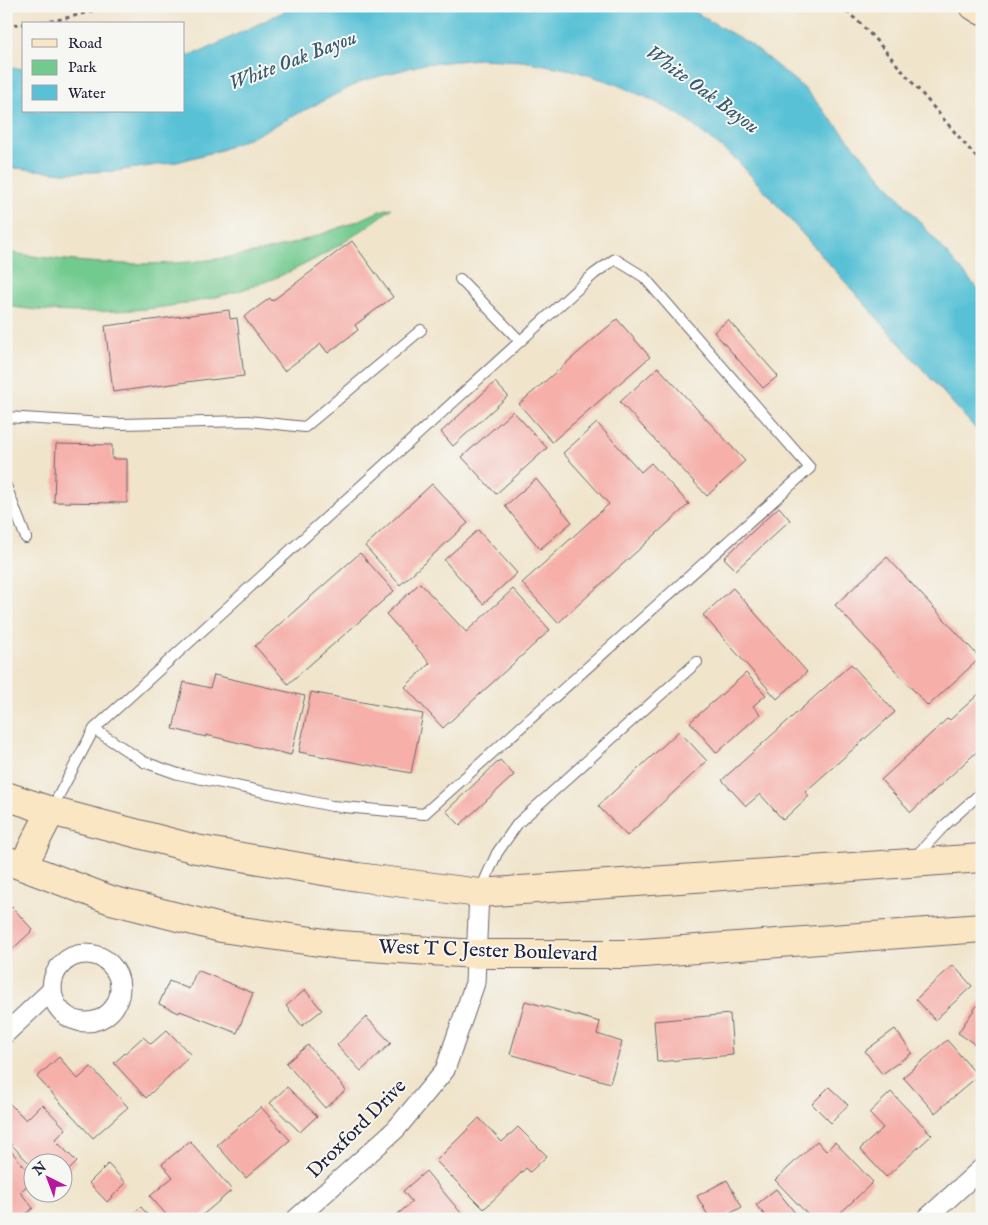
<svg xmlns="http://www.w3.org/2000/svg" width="988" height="1225" viewBox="0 0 988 1225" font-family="'IM FELL English',serif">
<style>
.green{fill:#72ca8f;stroke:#4a7665}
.water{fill:#59c1d6;stroke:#3e7288}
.building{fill:#f6afa9}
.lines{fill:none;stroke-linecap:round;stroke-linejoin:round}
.lane-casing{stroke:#6a666d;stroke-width:12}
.street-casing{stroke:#6a666d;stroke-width:21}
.secondary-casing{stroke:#6a666d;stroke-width:30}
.path{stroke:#6a666d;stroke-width:3;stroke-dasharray:4 4;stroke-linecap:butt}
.lane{stroke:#fff;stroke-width:10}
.street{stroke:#fff;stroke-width:19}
.secondary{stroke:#fbe6c4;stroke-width:28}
.labels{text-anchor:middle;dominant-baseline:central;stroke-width:4;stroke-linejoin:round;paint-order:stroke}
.street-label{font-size:20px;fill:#22223b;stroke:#f6f6f2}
.water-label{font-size:21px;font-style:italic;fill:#355a71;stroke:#f6f6f2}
</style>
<rect width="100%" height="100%" fill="#f6f6f2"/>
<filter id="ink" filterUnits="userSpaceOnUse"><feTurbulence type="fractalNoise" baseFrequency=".02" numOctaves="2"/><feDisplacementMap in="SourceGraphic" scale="10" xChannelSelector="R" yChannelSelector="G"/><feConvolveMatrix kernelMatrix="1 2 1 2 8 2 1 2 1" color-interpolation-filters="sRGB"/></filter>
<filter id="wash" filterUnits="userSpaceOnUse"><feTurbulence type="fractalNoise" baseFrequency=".0096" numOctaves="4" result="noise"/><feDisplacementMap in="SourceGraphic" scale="20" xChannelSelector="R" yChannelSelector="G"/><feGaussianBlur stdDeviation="1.12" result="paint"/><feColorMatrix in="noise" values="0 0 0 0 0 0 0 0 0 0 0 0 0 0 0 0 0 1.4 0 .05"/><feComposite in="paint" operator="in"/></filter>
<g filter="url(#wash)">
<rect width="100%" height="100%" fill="#f0e4cb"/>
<path class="green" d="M392,208C307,275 224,306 116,311C79,313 43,312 6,306V252C103,268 193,270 288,245C312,238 336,229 360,220C370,216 381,209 392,208Z"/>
<polygon class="water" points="295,6 682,6 693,11 750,44 805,89 982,294 982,436 737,160 680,115 652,100 613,83 572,70 523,61 479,59 424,64 362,81 258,134 221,150 177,162 116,171 64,173 6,167 6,67 24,69 24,111 184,111 184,56 201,52"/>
<g id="blocks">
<g class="building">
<polygon points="352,241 393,297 355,325 358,330 328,353 321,344 284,371 244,317 270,298 272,301"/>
<polygon points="229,310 230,319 237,318 244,376 210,380 209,379 113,392 105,326"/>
<polygon points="617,319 650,357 552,442 519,404"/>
<polygon points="728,320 778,376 763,388 714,332"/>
<polygon points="658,367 745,461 707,496 620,402"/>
<polygon points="495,382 508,396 453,446 441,432"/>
<polygon points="513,411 547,448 496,494 462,457"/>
<polygon points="597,423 641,472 651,463 689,504 558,623 522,583 609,504 563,453"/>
<polygon points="56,444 112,445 112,459 127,459 127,503 54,502"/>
<polygon points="536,479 572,522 540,549 505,506"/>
<polygon points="432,484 468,523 400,585 365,546"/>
<polygon points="779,507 790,520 736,570 724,558"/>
<polygon points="478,530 517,573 483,604 444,560"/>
<polygon points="360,553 394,591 288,684 255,646"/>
<polygon points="887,557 980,658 928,706 835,605"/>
<polygon points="420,583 466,632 513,589 550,630 443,728 405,687 430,663 386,614"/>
<polygon points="733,588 807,672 777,699 703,615"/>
<polygon points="851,664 895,712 805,792 809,796 783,820 760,794 746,806 722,780"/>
<polygon points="746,673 766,695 753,706 760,714 717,753 690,722"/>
<polygon points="214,675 305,696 291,755 206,735 206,737 173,729 184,682 210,688"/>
<polygon points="982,691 982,747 911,812 881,780 948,718 950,720"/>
<polygon points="311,692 423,714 411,773 299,752"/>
<polygon points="679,731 707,761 627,836 598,806"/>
<polygon points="500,760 514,775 460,825 446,811"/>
<polygon points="12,907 33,930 6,955 6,912"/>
<polygon points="953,965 972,986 935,1020 916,999"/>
<polygon points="197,970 253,993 237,1033 180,1011 179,1013 159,1004 169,981 189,989"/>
<polygon points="305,990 322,1010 302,1026 286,1006"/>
<polygon points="982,998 982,1049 958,1033"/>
<polygon points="525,1001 600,1022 597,1034 622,1042 610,1083 510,1054"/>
<polygon points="730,1014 733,1055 657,1062 654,1021"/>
<polygon points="366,1017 391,1043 361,1071 337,1045"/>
<polygon points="895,1029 912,1053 882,1074 865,1051"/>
<polygon points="167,1030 191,1055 146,1098 114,1063 143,1037 151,1044"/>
<polygon points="947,1040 978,1076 935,1113 903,1077"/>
<polygon points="308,1045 346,1090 325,1108 286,1063"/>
<polygon points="59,1057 78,1079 91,1067 128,1107 93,1138 37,1077"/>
<polygon points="287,1087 317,1116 300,1132 270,1103"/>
<polygon points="829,1087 848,1105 831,1123 812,1104"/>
<polygon points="891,1092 932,1135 886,1177 860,1149 883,1128 869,1113"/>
<polygon points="8,1102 26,1120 42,1104 66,1129 55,1140 77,1162 62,1177 62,1162 32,1162 32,1166 6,1139 6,1104"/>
<polygon points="261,1107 290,1140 246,1178 217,1145"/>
<polygon points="479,1118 502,1142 518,1127 547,1156 530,1172 526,1168 484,1209 436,1161"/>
<polygon points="190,1141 232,1190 198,1219 170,1219 150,1196 173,1177 162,1164"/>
<polygon points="817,1141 826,1151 835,1142 873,1182 834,1219 812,1219 775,1180"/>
<polygon points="6,1145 32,1176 32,1181 20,1192 33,1208 20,1219 6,1219"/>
<polygon points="108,1164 126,1183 107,1202 89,1183"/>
<polygon points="426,1171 466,1219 392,1219 412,1202 403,1191"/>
<polygon points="727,1180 742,1207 720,1219 710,1219 697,1196"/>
<polygon points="776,1189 800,1219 768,1219 756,1205"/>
<polygon points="141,1207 151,1219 128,1219"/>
</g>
</g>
</g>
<g filter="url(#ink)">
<use href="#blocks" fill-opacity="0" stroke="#6a666d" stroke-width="1"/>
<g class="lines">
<g class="lane-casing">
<g id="lane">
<polyline points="460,279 520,341"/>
<polyline points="6,417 121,424 248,421 305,427 421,330"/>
<polyline points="6,486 26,538"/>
<polyline points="51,810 94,729 594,274 615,259 644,277 810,468 424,814 332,806 178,774 144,762 94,729"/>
<polyline points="914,858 946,824 982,792"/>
<polyline points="480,891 497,853 518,823 697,662"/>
</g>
</g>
<g class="street-casing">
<g id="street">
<circle cx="86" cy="988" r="34"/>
<polyline points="6,1033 52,990"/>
<polyline points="296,1219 396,1129 445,1070 475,983 479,893"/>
<polyline points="926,1219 982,1168"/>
</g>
</g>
<g class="secondary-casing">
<g id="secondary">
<polyline points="974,6 982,11"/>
<polyline points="6,796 51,811 196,849 358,877 479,893 982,858"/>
<polyline points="6,860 111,900 221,928 340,945 475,954 629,954 982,928"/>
<polyline points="23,866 51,811"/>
</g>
</g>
<g class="path">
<polyline points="840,6 860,23 882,47 982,164"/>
<path d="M26,24C53,22 79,16 105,6"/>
<polyline points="6,25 24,24"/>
</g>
<use href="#lane" class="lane"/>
<use href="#street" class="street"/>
<use href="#secondary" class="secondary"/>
</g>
</g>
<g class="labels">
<g class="street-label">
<text transform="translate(488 951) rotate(2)">West T C Jester Boulevard</text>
<text transform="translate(357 1129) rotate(-45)">Droxford Drive</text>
</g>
<g class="water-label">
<text transform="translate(293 61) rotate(-21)">White Oak Bayou</text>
<text transform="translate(702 90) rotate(36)">White Oak Bayou</text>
</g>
</g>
<rect width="988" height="1225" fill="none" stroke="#f6f6f2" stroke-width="25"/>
<rect x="22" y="22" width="162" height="90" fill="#f6f6f2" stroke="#a1a1a9"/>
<rect x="32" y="39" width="25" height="8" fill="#fbe6c4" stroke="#a1a1a9"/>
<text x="68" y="48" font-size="15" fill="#22223b">Road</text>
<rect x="32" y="60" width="25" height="15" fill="#72ca8f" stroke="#a1a1a9"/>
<text x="68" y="72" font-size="15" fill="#22223b">Park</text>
<rect x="32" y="85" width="25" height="15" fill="#59c1d6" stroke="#a1a1a9"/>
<text x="68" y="98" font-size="15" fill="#22223b">Water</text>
<g transform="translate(48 1178) rotate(318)"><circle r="24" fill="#f6f6f2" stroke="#a1a1a9"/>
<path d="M0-4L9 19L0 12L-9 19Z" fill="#b5179e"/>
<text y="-8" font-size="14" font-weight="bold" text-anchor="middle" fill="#22223b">N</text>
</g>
</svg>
